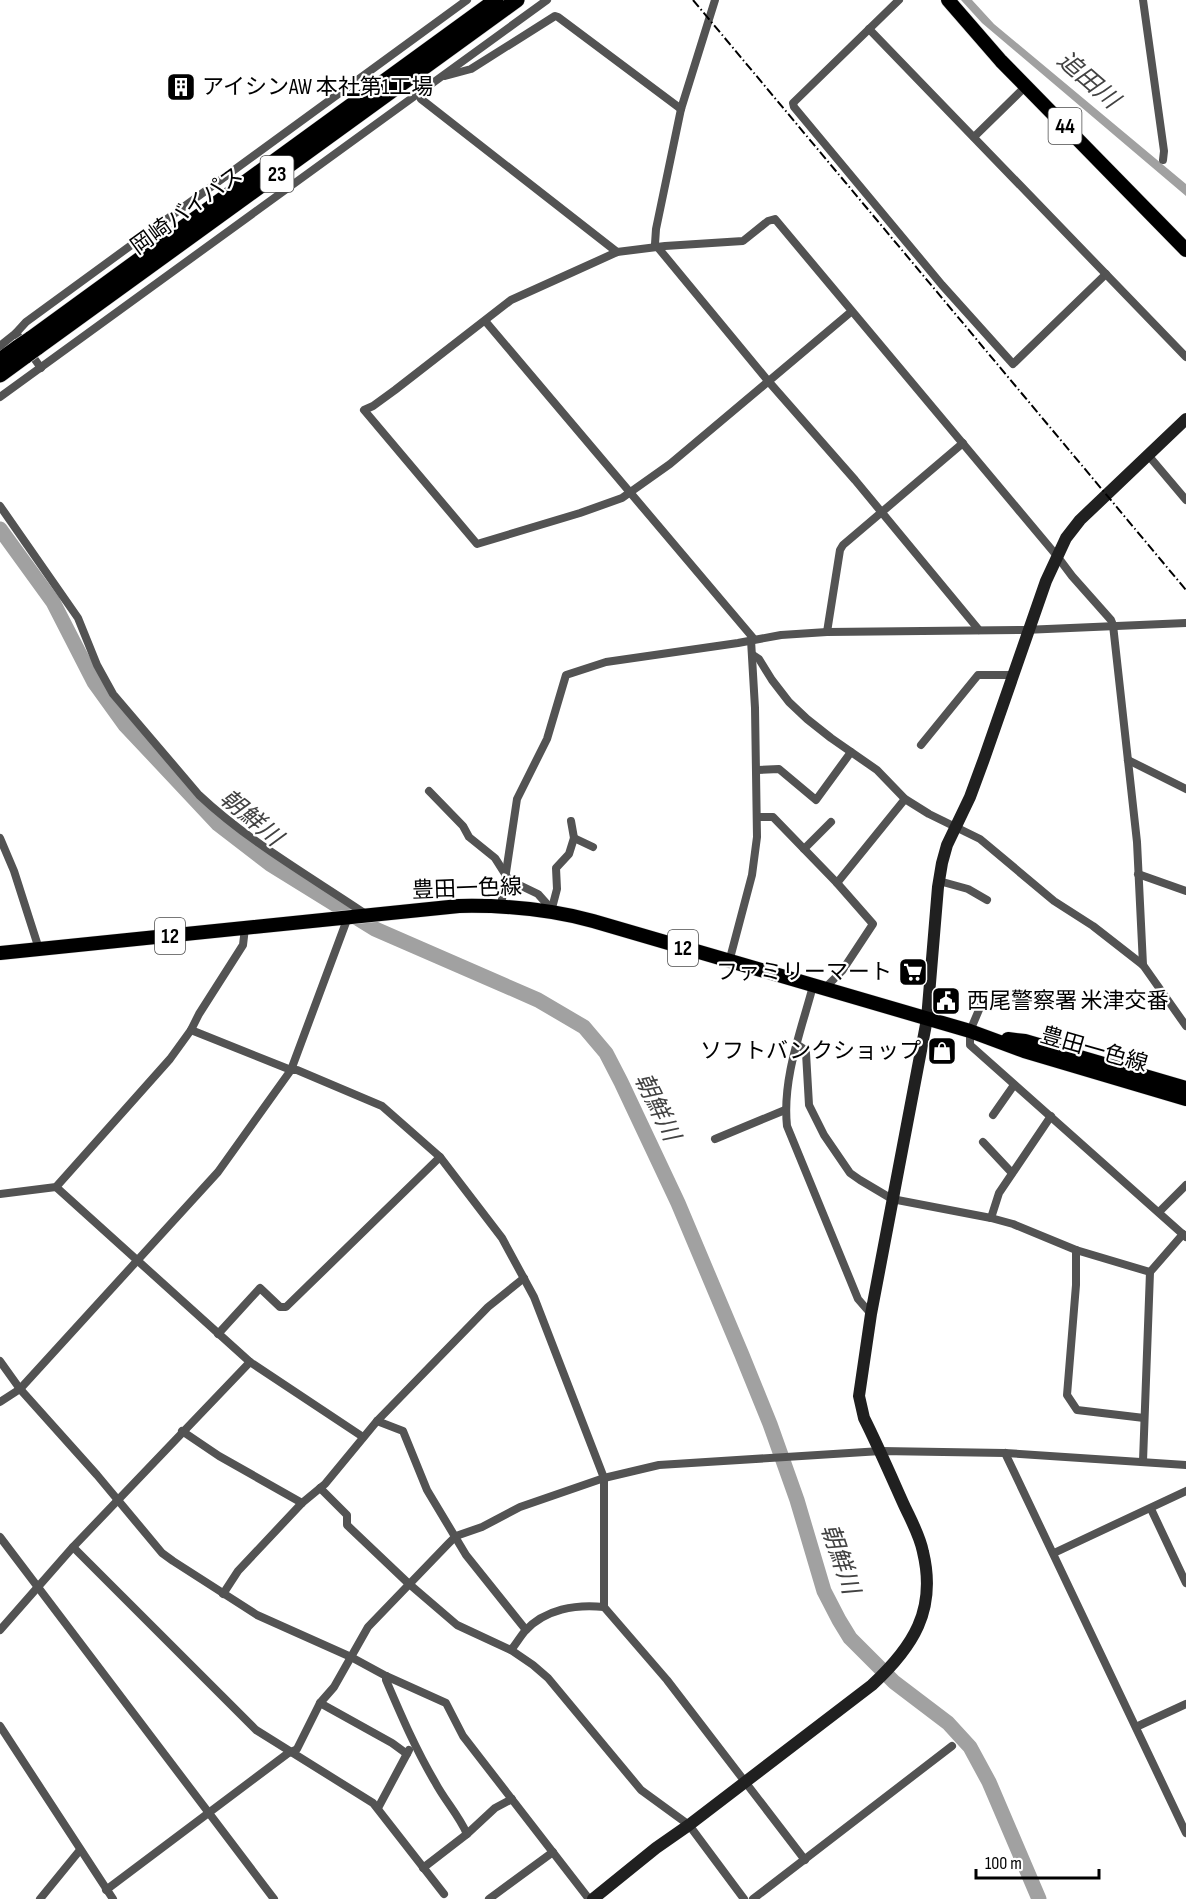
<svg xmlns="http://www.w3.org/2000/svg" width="1186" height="1899" viewBox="0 0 1186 1899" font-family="'Sofia Sans Condensed','Noto Sans JP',sans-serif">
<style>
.water{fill:#a1a1a1}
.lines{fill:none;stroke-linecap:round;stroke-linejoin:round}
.river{stroke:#a1a1a1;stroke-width:15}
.primary-casing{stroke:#dbdbdb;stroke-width:15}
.highway-casing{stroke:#dbdbdb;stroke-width:16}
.street{stroke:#535353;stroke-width:8}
.secondary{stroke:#202020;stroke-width:12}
.primary{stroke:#000;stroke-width:14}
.highway{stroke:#000;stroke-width:15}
.rail{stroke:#000;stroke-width:2;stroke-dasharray:9 3 1.5 3;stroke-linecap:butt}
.highway-bridge-casing{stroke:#dbdbdb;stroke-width:16;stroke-linecap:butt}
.highway-bridge{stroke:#000;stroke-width:15}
.labels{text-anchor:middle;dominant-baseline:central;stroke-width:4.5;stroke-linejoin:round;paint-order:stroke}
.shield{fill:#fff;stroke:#4c4c4c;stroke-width:1.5}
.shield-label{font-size:21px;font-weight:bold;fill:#000}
.poi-label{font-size:22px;fill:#000;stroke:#fff;text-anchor:start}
.street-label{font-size:22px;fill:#000;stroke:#fff}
.water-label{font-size:24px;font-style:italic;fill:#424242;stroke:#fff}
</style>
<rect width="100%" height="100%" fill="#fff"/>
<polygon class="water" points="961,0 972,0 994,24 1186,184 1186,196 982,23"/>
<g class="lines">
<polyline class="river" points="0,529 53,602 94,682 125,725 218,824 270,864 375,929 538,1000 584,1027 606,1053 621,1082 678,1203 742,1355 770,1424 797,1500 824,1591 839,1620 850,1638 894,1682 948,1723 970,1747 989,1782 1039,1899"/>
<g class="primary-casing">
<g id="primary">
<polyline points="948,0 1001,61 1186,250"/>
<path d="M0,953L459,906C505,905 549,909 593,921L970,1031L1024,1051L1186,1099"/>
<polyline points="1008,1039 1025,1041 1186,1088"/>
</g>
</g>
<g class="highway-casing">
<g id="highway">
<polyline points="30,339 496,0"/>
<polyline points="37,348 517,0"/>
<polyline points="0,360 18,347"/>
<polyline points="0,375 26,356"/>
</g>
</g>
<g class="street">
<polyline points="715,0 681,109 656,229 655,244 769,382 855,480 979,630"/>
<polyline points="899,0 793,103 794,107 942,285 1013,364 1106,274"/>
<polyline points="1143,0 1164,151 1163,160"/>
<polyline points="869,29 1186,357"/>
<polyline points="445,76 471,69 555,16 558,17 681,109"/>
<polyline points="421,99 617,252"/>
<polyline points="974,137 1026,86"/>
<polyline points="156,226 161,234"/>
<polyline points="852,311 670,464 622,498 580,513 477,544 364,410 373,406 395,390 511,300 573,272 617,252 665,246 743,241 768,221 775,219 1057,556 1072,576 1111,620 1113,625 1137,842 1143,965"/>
<polyline points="486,322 754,639"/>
<polyline points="0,346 16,333"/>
<polyline points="41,368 16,333 26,322 467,0"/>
<polyline points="0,397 547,0"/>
<polyline points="1148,455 1186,500"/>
<path d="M0,506L78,618L97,665L113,694L199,795C249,842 311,877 367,915"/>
<polyline points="827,632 840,550 843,545 963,443"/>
<polyline points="753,655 759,659 772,680 789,702 807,719 831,738 877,770 905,799 929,814 980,839 1054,901 1093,926 1143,965 1186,1026"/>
<polyline points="921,745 978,675 1013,675"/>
<polyline points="1128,760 1186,789"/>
<polyline points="757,770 779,769 816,800 851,752"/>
<polyline points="429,791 463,826 469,837 495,858 509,880 538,894 554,912"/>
<polyline points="758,817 773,817 837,883 905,799"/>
<polyline points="571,821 574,838"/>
<polyline points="0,838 14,871 39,949"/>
<polyline points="804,849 831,822"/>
<polyline points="1138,874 1186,891"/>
<polyline points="939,881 968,889 987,900"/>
<polyline points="501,906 517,799 547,739 566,675 606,662 738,643 781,635 827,632 1024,630 1186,623"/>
<polyline points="552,908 557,889 556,868 569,854 574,838 593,847"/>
<polyline points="729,962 752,875 757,837 755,708 751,640"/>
<path d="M813,986C801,1031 782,1079 787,1126L858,1299L871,1314"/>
<polyline points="824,989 842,971 873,924 837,883"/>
<polyline points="984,998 970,1031 970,1045 1186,1237"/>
<polyline points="191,1030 291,1070 297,1070 382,1106 440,1157 502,1238 534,1297 604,1478 604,1607 667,1680 805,1860"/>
<polyline points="798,1045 804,1049 806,1053 809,1105 824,1135 850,1173 860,1180 892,1199 991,1218 1013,1224 1076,1250 1150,1272"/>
<polyline points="993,1115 1014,1085"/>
<polyline points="715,1139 785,1110"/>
<polyline points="983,1142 1012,1173"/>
<polyline points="56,1187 250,1362 363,1437"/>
<polyline points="0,1194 56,1187 170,1059 191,1030 199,1014 243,945 245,928"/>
<polyline points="1159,1212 1186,1185"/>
<polyline points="991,1218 999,1193 1051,1116"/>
<polyline points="1076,1250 1076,1285 1067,1395 1077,1410 1144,1418"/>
<polyline points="218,1334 260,1288 280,1307 286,1307 440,1157"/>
<polyline points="0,1361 20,1389 97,1475 162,1553 173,1561 257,1615 351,1657 386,1676 446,1703 463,1736 589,1899"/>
<polyline points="0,1402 20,1389 218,1172 291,1070 348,917"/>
<polyline points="377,1421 403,1431 427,1490 466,1555 526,1630"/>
<polyline points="182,1431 219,1456 302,1503"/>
<polyline points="1005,1453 1186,1833"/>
<polyline points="1143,1461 1150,1272 1183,1234"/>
<polyline points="320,1488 347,1515 347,1525 408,1583 457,1625 511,1650 533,1665 548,1678 641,1790 689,1825 744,1899"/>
<polyline points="1151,1509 1186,1583"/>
<polyline points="0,1537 274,1899"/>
<polyline points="73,1547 256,1730 373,1803 444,1894"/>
<polyline points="1054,1553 1186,1491"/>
<polyline points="223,1594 238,1571 302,1503 325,1484 377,1421 488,1307 524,1278"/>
<polyline points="0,1630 73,1547 250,1362"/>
<path d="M511,1650C516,1644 520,1637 525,1631C545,1609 576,1604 604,1607"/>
<path d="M386,1676V1680C401,1715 416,1750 435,1782C445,1801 458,1814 467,1834"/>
<polyline points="320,1703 392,1743 407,1754"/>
<polyline points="0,1726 113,1899"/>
<polyline points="1136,1727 1186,1704"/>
<polyline points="378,1808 409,1750"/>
<polyline points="423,1868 467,1834 495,1808 512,1799"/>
<polyline points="106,1890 287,1754 297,1749 320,1703 334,1687 368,1627 448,1544 456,1536 482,1527 520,1507 604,1478 659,1465 881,1451 1005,1453 1186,1465"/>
<polyline points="40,1899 80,1850"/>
<polyline points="489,1899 553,1852"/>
<polyline points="753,1899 952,1746"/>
</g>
<path class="secondary" d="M593,1899L656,1848L689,1825L872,1685C913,1647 937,1610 923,1552C920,1536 911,1520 904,1505C891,1476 878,1446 864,1418L859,1396L871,1314L927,1019L938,887L942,863L947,845L970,797L984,759L1046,581L1066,538L1080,520L1186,419"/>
<use href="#primary" class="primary"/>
<use href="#highway" class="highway"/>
<polyline class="rail" points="693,0 1186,590"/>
<g class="highway-bridge-casing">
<g id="highway-bridge">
<polyline points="18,347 30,339"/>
<polyline points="26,356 37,348"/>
</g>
</g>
<use href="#highway-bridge" class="highway-bridge"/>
</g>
<defs>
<g id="building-square" transform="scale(1.5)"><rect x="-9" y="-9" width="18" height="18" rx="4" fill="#000" stroke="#fff"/><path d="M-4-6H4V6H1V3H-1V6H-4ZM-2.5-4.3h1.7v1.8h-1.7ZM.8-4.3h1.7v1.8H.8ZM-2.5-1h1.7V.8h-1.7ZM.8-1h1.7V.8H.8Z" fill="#fff"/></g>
<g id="supermarket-square" transform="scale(1.5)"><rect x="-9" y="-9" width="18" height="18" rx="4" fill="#000" stroke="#fff"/><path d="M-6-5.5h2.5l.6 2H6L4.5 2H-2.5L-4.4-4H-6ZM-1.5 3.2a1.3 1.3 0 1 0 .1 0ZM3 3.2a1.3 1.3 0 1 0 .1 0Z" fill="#fff"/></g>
<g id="civic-square" transform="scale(1.5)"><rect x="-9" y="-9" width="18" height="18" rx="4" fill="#000" stroke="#fff"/><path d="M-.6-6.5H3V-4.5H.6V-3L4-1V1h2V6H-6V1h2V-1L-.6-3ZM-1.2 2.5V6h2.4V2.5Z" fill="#fff"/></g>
<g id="shop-square" transform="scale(1.5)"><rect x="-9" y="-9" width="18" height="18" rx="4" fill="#000" stroke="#fff"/><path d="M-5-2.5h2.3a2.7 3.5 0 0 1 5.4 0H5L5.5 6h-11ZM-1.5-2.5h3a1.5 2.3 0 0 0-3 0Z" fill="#fff"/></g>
</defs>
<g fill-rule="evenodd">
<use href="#building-square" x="181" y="87"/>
<use href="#supermarket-square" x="913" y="972"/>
<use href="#civic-square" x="946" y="1001"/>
<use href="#shop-square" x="942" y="1051"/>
</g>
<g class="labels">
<g class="shield">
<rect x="1048.5" y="108" width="33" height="36" rx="4.5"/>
<rect x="260.5" y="156" width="33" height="36" rx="4.5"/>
<rect x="155" y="918" width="30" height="36" rx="4.5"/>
<rect x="668" y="930" width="30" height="36" rx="4.5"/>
</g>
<g class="shield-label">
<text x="1065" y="126">44</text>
<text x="277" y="174">23</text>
<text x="170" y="936">12</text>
<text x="683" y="948">12</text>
</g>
<g class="poi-label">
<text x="202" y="87">アイシンAW 本社第1工場</text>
<text x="892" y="972" text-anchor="end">ファミリーマート</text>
<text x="967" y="1001">西尾警察署 米津交番</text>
<text x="921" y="1051" text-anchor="end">ソフトバンクショップ</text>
</g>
<g class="street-label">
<text transform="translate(187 211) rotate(-36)">岡崎バイパス</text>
<text transform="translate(467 889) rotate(-2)">豊田一色線</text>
<text transform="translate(1094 1050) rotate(16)">豊田一色線</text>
</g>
<g class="water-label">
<text transform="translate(1088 80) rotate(41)">追田川</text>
<text transform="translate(251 818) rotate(40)">朝鮮川</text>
<text transform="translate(657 1107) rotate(64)">朝鮮川</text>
<text transform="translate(840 1559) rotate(71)">朝鮮川</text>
</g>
</g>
<path d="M976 1869v9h123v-9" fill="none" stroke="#000000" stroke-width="3"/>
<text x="985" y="1869" font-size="18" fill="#000000" stroke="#ffffff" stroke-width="4.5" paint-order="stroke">100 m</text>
</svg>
